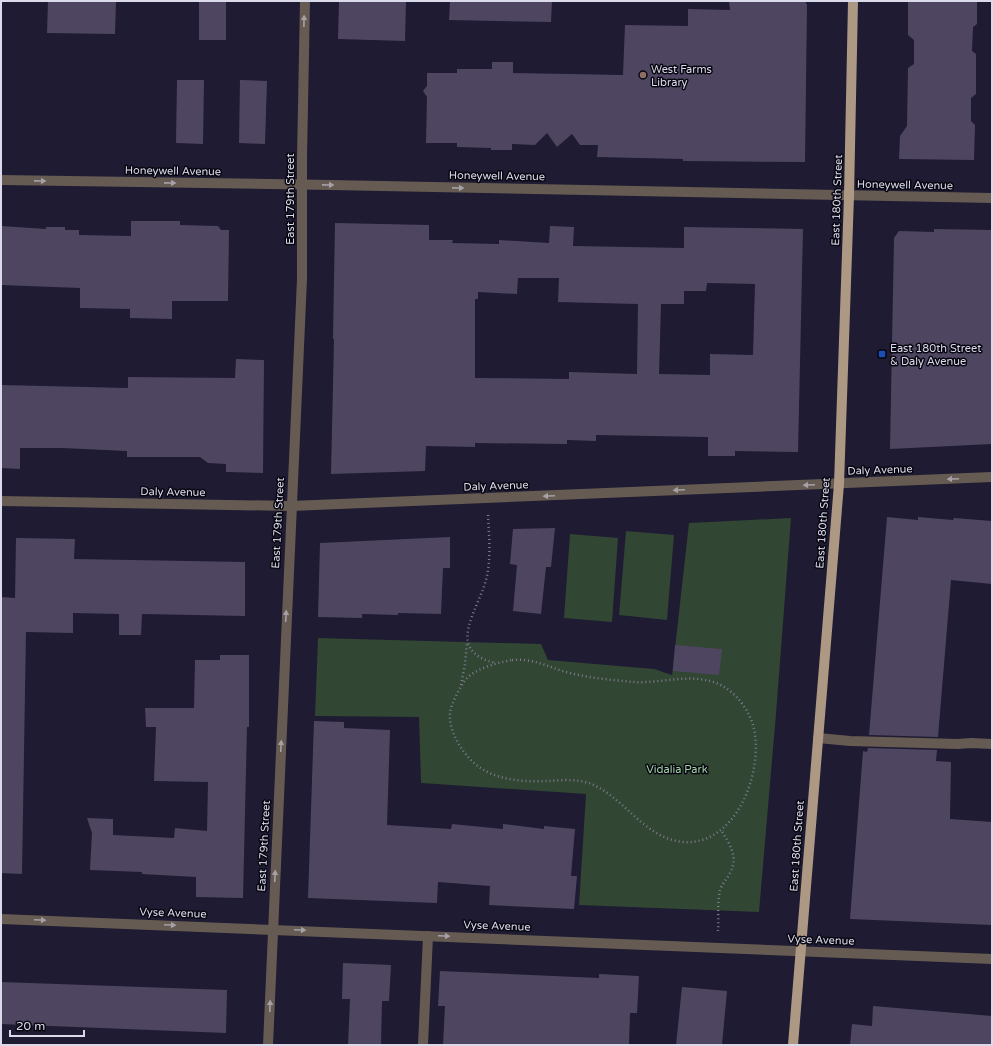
<svg xmlns="http://www.w3.org/2000/svg" width="993" height="1046" viewBox="0 0 993 1046" font-family="'Varela Round',sans-serif">
<style>
.green{fill:#314633}
.building{fill:#4e4660;fill-rule:evenodd}
.lines{fill:none;stroke-linecap:round;stroke-linejoin:round}
.path{stroke:#7e7c90;stroke-width:2.5;stroke-dasharray:1 3;stroke-linecap:butt}
.minor{stroke:#655b52;stroke-width:10}
.major{stroke:#ad9884;stroke-width:10}
.oneway{fill:#a5a1a6}
.education-dot{fill:#8d6e63;stroke:#080711;stroke-width:1.5}
.transit-dot{fill:#1a4fb4;stroke:#080711;stroke-width:1.5}
.labels{text-anchor:middle;dominant-baseline:central;stroke-width:3;stroke-linejoin:round;paint-order:stroke}
.poi-label{font-size:11px;fill:#dadaea;stroke:#080711;text-anchor:start}
.street-label{font-size:11px;fill:#dadaea;stroke:#080711}
.park-label{font-size:11px;fill:#a2d2a7;stroke:#080711}
</style>
<rect width="100%" height="100%" fill="#1e1b32"/>
<g class="green">
<polygon points="791,518 776,714 759,912 579,905 586,794 421,783 419,717 315,716 318,638 541,644 548,660 654,669 672,675 689,523"/>
<polygon points="626,531 674,535 667,620 619,615"/>
<polygon points="570,534 618,538 612,622 564,618"/>
</g>
<g class="building">
<polygon points="48,1 116,1 115,34 47,33"/>
<rect x="199" y="1" width="27" height="39"/>
<polygon points="339,1 406,1 405,41 338,39"/>
<polygon points="450,1 552,1 551,22 449,20"/>
<polygon points="729,1 806,1 806,4 807,4 805,162 683,161 683,159 597,157 598,145 580,145 572,134 557,147 547,133 535,145 512,144 512,150 491,150 491,148 457,147 457,143 426,143 427,97 423,91 427,86 427,73 457,73 457,69 492,69 492,62 513,62 513,73 623,75 625,25 688,26 688,9 730,10"/>
<polygon points="908,1 977,1 977,24 973,27 972,51 976,54 976,94 971,98 971,121 975,125 974,160 899,159 900,136 907,126 908,68 914,64 914,40 908,35"/>
<polygon points="177,80 204,80 203,144 176,143"/>
<polygon points="240,80 267,81 265,144 239,143"/>
<polygon points="131,221 180,221 180,225 218,226 221,230 229,230 228,301 172,301 172,319 130,318 130,309 80,308 80,288 1,285 1,226 46,229 46,227 65,227 65,230 79,230 79,235 131,236"/>
<path d="M335,223L429,225V240H453L452,243L499,244V240L549,243L550,226L574,227L573,246L684,248V227L803,229L798,452L735,451V456H708V437L596,435V441L567,440V444L475,443V447L426,446L425,471L331,474L334,339H333ZM518,278H559L558,302L638,304L637,374L569,372V379L475,378V299H478V292L517,294ZM707,283L755,284L753,355L710,354V375L659,374L661,304H684V291H706Z"/>
<polygon points="934,229 992,230 992,444 890,449 894,238 899,231 934,232"/>
<polygon points="236,359 264,360 263,473 226,472 226,464 208,463 200,457 127,457 127,451 62,448 20,448 20,469 1,468 1,385 128,388 128,377 235,378"/>
<polygon points="887,517 918,520 918,517 953,520 954,518 992,521 992,584 951,580 938,737 869,735"/>
<polygon points="555,528 551,567 546,567 541,614 513,611 517,565 510,564 513,529"/>
<polygon points="450,537 450,568 443,568 441,614 398,613 398,615 362,614 362,618 318,617 320,543"/>
<polygon points="16,538 75,539 74,559 245,562 245,616 142,614 141,635 119,635 119,614 73,613 73,633 26,632 22,874 1,873 1,597 15,598"/>
<polygon points="675,645 722,649 719,675 673,671"/>
<polygon points="220,655 249,655 249,727 247,727 243,898 196,897 196,877 142,874 142,872 90,870 92,833 87,818 113,819 113,835 174,838 175,828 207,831 208,782 154,781 156,727 146,727 145,708 194,708 195,660 220,660"/>
<polygon points="314,721 344,722 344,728 390,730 387,825 451,829 452,824 503,829 503,824 544,829 544,826 575,829 571,876 577,876 574,909 489,905 490,886 438,882 437,903 308,898"/>
<polygon points="868,748 937,750 936,761 951,762 950,819 992,822 992,925 850,919 863,751 867,752"/>
<polygon points="343,963 391,965 389,1001 382,1001 381,1045 348,1045 350,999 342,999"/>
<polygon points="440,971 599,978 599,974 639,976 637,1013 630,1013 629,1045 443,1045 445,1006 438,1006"/>
<polygon points="1,982 227,990 226,1033 1,1024"/>
<polygon points="682,987 727,991 722,1045 676,1045"/>
<polygon points="873,1006 992,1016 992,1045 850,1045 852,1024 872,1026"/>
</g>
<g class="lines">
<g class="path">
<path d="M488,515C489,535 491,556 487,576C480,609 442,651 496,663"/>
<path d="M512,660C533,658 548,667 566,672C588,678 612,680 634,682C666,684 703,668 731,692C741,700 749,712 753,725C765,768 738,846 683,842C643,838 624,796 589,783C576,779 562,780 549,781C524,782 493,781 473,762C461,751 448,730 450,712C451,706 454,700 457,694C460,688 463,682 468,677C480,667 497,663 512,660Z"/>
<polyline points="461,685 465,664 467,642"/>
<path d="M718,931C719,918 717,902 720,890C722,884 727,879 730,873C739,857 729,843 721,830"/>
</g>
<g class="minor">
<polyline points="1,180 331,185 992,198"/>
<polyline points="1,501 291,506 992,477"/>
<polyline points="818,738 850,741 958,744 971,743 992,744"/>
<polyline points="1,919 992,959"/>
<polyline points="268,1045 302,279 302,158 305,1"/>
<polyline points="423,1045 428,936"/>
</g>
<polyline class="major" points="793,1045 839,484 849,196 853,1"/>
</g>
<defs><path id="oneway-solid" d="M-6-.8H1V-3.2L6.5 0L1 3.2V.8H-6Z"/></defs>
<g class="oneway">
<use href="#oneway-solid" transform="translate(304 21) rotate(-89)"/>
<use href="#oneway-solid" transform="translate(40 181) rotate(1)"/>
<use href="#oneway-solid" transform="translate(170 183) rotate(1)"/>
<use href="#oneway-solid" transform="translate(328 185) rotate(1)"/>
<use href="#oneway-solid" transform="translate(458 188) rotate(1)"/>
<use href="#oneway-solid" transform="translate(953 479) rotate(177)"/>
<use href="#oneway-solid" transform="translate(809 485) rotate(177)"/>
<use href="#oneway-solid" transform="translate(679 490) rotate(178)"/>
<use href="#oneway-solid" transform="translate(549 496) rotate(178)"/>
<use href="#oneway-solid" transform="translate(286 616) rotate(-87)"/>
<use href="#oneway-solid" transform="translate(281 746) rotate(-87)"/>
<use href="#oneway-solid" transform="translate(275 876) rotate(-87)"/>
<use href="#oneway-solid" transform="translate(40 920) rotate(2)"/>
<use href="#oneway-solid" transform="translate(170 925) rotate(2)"/>
<use href="#oneway-solid" transform="translate(300 930) rotate(2)"/>
<use href="#oneway-solid" transform="translate(444 936) rotate(2)"/>
<use href="#oneway-solid" transform="translate(270 1006) rotate(-88)"/>
</g>
<circle class="education-dot" cx="643" cy="75" r="4"/>
<rect class="transit-dot" x="878" y="350" width="8" height="8" rx="2"/>
<g class="labels">
<g class="poi-label">
<text x="651" y="69">West Farms<tspan x="651" dy="13">Library</tspan></text>
<text x="890" y="348">East 180th Street<tspan x="890" dy="13">&amp; Daly Avenue</tspan></text>
</g>
<g class="street-label">
<text transform="translate(173 171) rotate(1)">Honeywell Avenue</text>
<text transform="translate(497 176) rotate(1)">Honeywell Avenue</text>
<text transform="translate(905 185) rotate(1)">Honeywell Avenue</text>
<text transform="translate(290 199) rotate(-90)">East 179th Street</text>
<text transform="translate(837 200) rotate(-88)">East 180th Street</text>
<text transform="translate(880 470) rotate(-2)">Daly Avenue</text>
<text transform="translate(496 486) rotate(-2)">Daly Avenue</text>
<text transform="translate(173 492) rotate(1)">Daly Avenue</text>
<text transform="translate(278 523) rotate(-87)">East 179th Street</text>
<text transform="translate(823 523) rotate(-86)">East 180th Street</text>
<text transform="translate(264 846) rotate(-87)">East 179th Street</text>
<text transform="translate(797 846) rotate(-86)">East 180th Street</text>
<text transform="translate(173 913) rotate(2)">Vyse Avenue</text>
<text transform="translate(497 926) rotate(2)">Vyse Avenue</text>
<text transform="translate(821 940) rotate(2)">Vyse Avenue</text>
</g>
<g class="park-label">
<text x="677" y="769">Vidalia Park</text>
</g>
</g>
<rect width="993" height="1046" fill="none" stroke="#dadaea" stroke-width="4"/>
<path d="M10 1030v6h74v-6" fill="none" stroke="#dadaea" stroke-width="2"/>
<text x="16" y="1030" font-size="12" fill="#dadaea" stroke="#080711" stroke-width="3" paint-order="stroke">20 m</text>
</svg>
